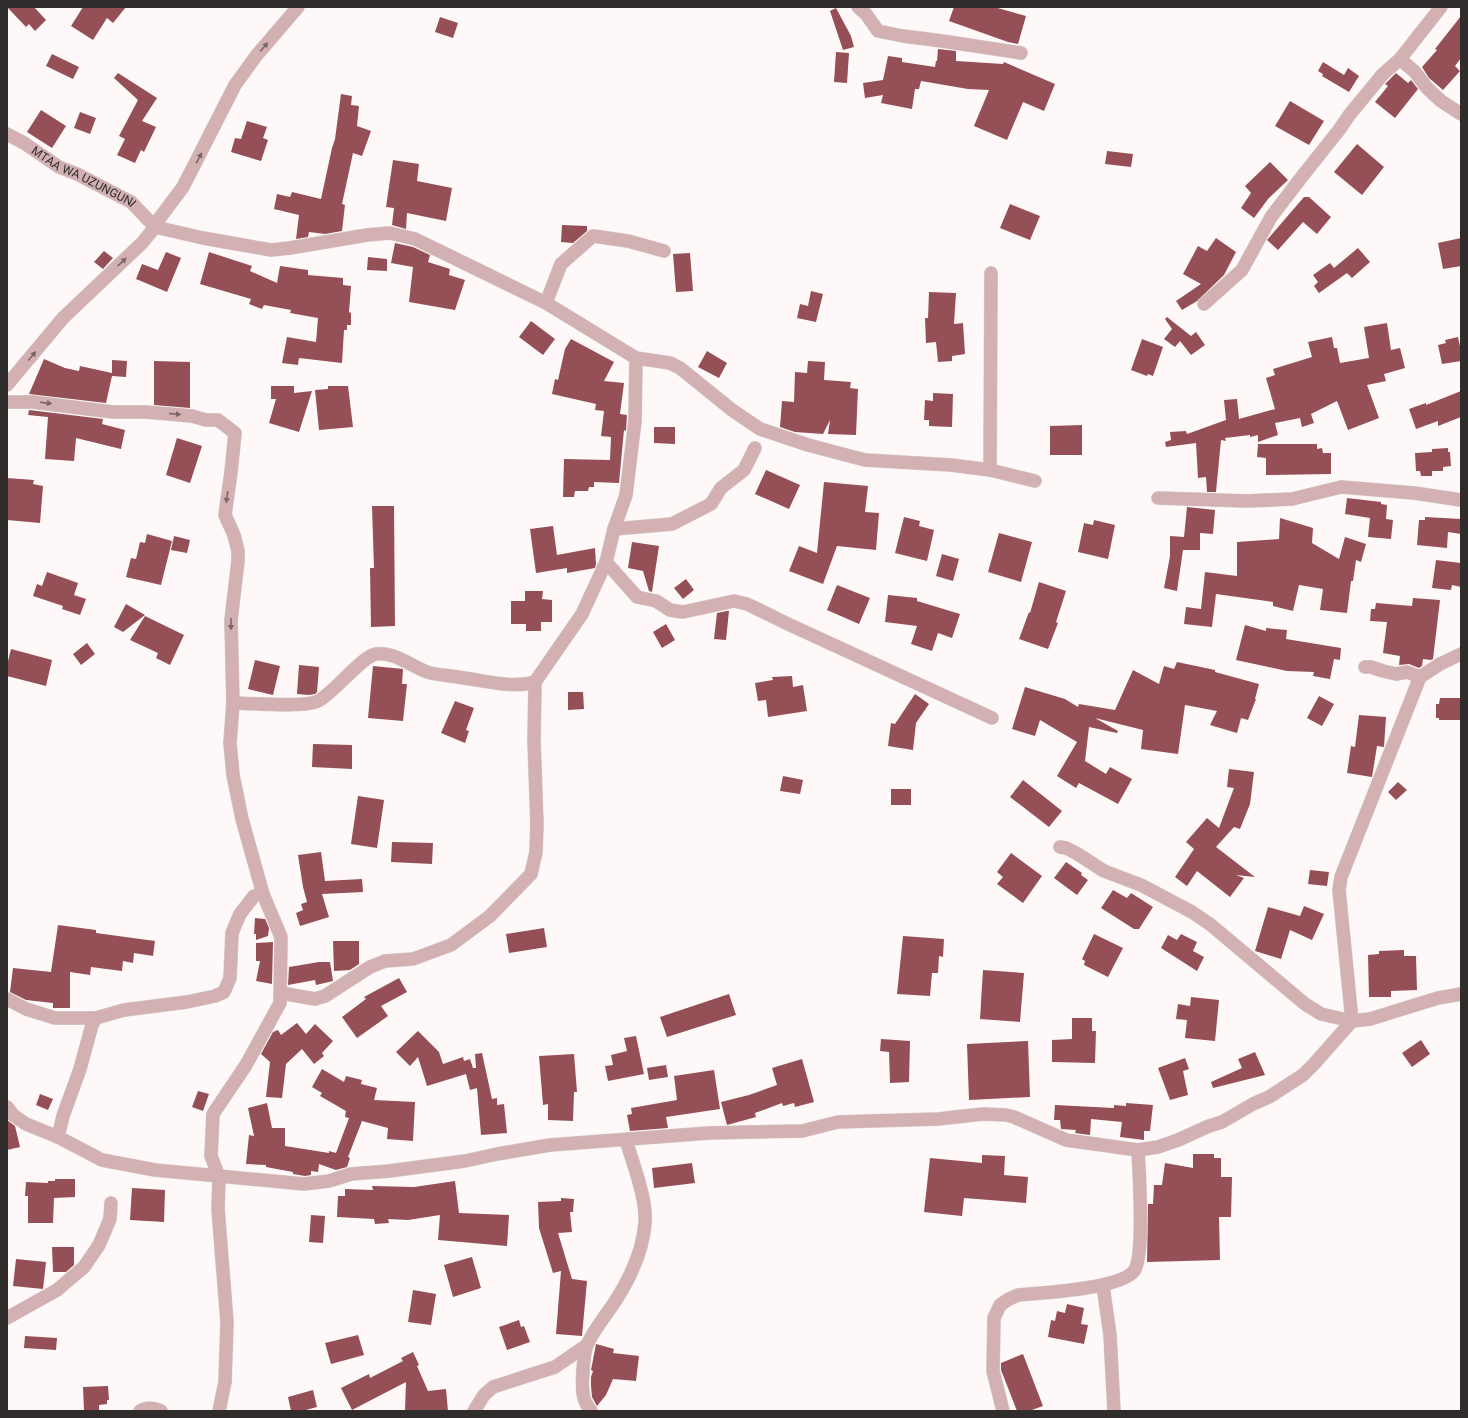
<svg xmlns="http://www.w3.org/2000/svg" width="1468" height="1418" viewBox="0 0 1468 1418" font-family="Roboto,sans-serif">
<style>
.building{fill:#945056}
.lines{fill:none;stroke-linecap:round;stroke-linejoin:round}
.street-casing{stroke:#dad3d3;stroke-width:14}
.street{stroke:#d3b0b1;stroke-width:13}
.oneway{fill:#796768}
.labels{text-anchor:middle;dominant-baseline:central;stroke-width:4;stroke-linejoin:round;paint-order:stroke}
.street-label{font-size:12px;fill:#302c2c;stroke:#fff}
</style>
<rect width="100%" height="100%" fill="#fff8f8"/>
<g class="building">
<polygon points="7,7 34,7 46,20 35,31 29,24 26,27"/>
<polygon points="83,7 126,7 113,23 107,18 93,40 71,26"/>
<polygon points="954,7 994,7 1026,16 1018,44 1008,42 949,21"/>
<polygon points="836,8 851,36 854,47 843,50 830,11"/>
<polygon points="1461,16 1461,58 1455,66 1460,71 1443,90 1429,78 1422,67 1437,50 1435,49"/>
<polygon points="440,17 458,23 453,38 435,32"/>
<polygon points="938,49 956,51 956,61 1003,64 1004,62 1055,84 1044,111 1023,102 1007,140 974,126 989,90 968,89 921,81 919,89 915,89 912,109 881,103 883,95 865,98 863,83 883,80 888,56 902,58 902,62 935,67 936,61 937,61"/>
<polygon points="836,52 849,53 847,83 834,82"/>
<polygon points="52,54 79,67 73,79 46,66"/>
<polygon points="1323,62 1344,75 1348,68 1359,76 1349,92 1322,76 1323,74 1318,71"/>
<polygon points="118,73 157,98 142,121 156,127 144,152 141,150 135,163 117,155 125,139 119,136 138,100 114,78"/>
<polygon points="1396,73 1408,83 1411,80 1418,89 1395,118 1375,102 1388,86 1385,84"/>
<polygon points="341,94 352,96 351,105 359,106 357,126 371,131 362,156 353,153 342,204 345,205 342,231 325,234 309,232 308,237 296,239 299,215 274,209 277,194 290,197 292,192 321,199 332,148 335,139"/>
<polygon points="1290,101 1324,121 1309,145 1275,126"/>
<polygon points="41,110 66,126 52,148 27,132"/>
<polygon points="80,112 96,118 90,134 74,128"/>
<polygon points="247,121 267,127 263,138 268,140 261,161 231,152 235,138 241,139"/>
<polygon points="1357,144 1384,167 1362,195 1334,172"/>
<polygon points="1107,151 1133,154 1131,167 1105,164"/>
<polygon points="393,160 419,164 417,181 452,188 446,221 407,213 406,229 392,225 394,208 386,207"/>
<polygon points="1270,162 1288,180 1268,199 1254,218 1241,208 1251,193 1245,186"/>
<polygon points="1304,197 1309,197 1331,217 1317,234 1303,222 1278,250 1267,240"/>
<polygon points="1010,204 1040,216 1030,240 1000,228"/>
<polygon points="562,225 587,226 587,231 573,243 561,242"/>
<polygon points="1216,238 1236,252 1224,275 1197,301 1182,310 1176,301 1201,284 1183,274 1198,246 1207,251"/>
<polygon points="1461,238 1461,266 1443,269 1438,243"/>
<polygon points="395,243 413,247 430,255 428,262 450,269 449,275 465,280 455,310 409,302 413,267 391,263"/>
<polygon points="1358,248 1370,262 1352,278 1347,273 1319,293 1314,286 1318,282 1313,275 1330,263 1334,268"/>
<polygon points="104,251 113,258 103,269 94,262"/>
<polygon points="166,252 181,258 167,292 136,279 142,264 158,270"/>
<polygon points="209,252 252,266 250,271 277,283 280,266 308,270 308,275 343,278 343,285 351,286 349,312 351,313 351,325 347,325 347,330 344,330 342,363 299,358 298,365 282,363 287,337 316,342 318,318 290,313 291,310 264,305 262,309 249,304 251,299 200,284"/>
<polygon points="690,253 693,291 676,292 673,254"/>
<polygon points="368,257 387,259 387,271 367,270"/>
<polygon points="811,291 823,294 816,322 797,318 800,304 808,306"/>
<polygon points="929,292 956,293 954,324 963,323 965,354 952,356 952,361 938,362 936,342 926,343 925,318 928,318"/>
<polygon points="1167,317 1191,336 1196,332 1205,345 1191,355 1180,341 1175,347 1164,339 1172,329 1165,319"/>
<polygon points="531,321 555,339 543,355 519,337"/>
<polygon points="1387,323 1391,350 1400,348 1405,368 1384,374 1386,381 1367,385 1379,418 1348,430 1337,401 1311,414 1314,423 1302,427 1300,418 1275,423 1278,435 1258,442 1258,435 1250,437 1250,435 1225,438 1226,441 1221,440 1216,492 1207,492 1206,477 1198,478 1196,443 1166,447 1165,442 1171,440 1170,432 1186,431 1187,434 1226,420 1224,400 1237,399 1239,419 1275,409 1266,378 1275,375 1273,369 1312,357 1308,342 1332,337 1334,348 1337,348 1340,363 1369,358 1364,327"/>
<polygon points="1458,337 1461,351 1461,361 1442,364 1438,345 1446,343 1445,340"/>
<polygon points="571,339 614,362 604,381 624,383 620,414 627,415 626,431 624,430 619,483 594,482 594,487 589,487 588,491 575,491 574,497 563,497 564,459 610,460 611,437 601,436 604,411 595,410 596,404 552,394 555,379 558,380 565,349"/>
<polygon points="1142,339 1163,347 1153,376 1148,374 1147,376 1131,370"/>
<polygon points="707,351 727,363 719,378 698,367"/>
<polygon points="44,359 65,368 79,371 80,366 112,373 112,360 127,361 126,377 112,376 106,403 29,394"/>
<polygon points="154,361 190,362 190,408 154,405"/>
<polygon points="808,361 825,362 824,380 851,382 850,388 858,389 856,435 828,434 830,420 823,434 795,432 780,427 782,401 794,402 795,372 807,373"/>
<polygon points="271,386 294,386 294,393 312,391 299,432 269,423 276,399 271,399"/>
<polygon points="328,386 348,386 353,427 319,430 315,390 328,389"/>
<polygon points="1461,391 1461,417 1438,426 1438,421 1416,429 1409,409 1426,403 1426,405"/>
<polygon points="933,393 953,394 952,427 929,426 929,420 924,420 925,400 933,401"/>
<polygon points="29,410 103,419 102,424 125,430 121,449 76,438 74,461 45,459 48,417 28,415"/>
<polygon points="1082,425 1082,455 1050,455 1050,426"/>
<polygon points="654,427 675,427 675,444 654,443"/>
<polygon points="177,438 202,446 190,483 166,475"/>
<polygon points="1258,444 1317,444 1317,449 1322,448 1323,453 1331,453 1331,474 1266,475 1266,458 1257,457"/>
<polygon points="1448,448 1448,452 1450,452 1451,466 1443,467 1443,471 1432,471 1432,476 1421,476 1420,471 1416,471 1415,453 1432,452 1432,449"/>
<polygon points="766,470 800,485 789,509 755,494"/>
<polygon points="7,478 34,480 33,484 43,486 40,523 7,520"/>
<polygon points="824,482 868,486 865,512 879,513 876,550 837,546 823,584 789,571 799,546 817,553"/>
<polygon points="1347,498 1381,502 1381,504 1387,505 1386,519 1393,520 1391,539 1368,537 1370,518 1345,514"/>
<polygon points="372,506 394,506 395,626 371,627 370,568 374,568"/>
<polygon points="1187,507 1215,510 1213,534 1200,533 1200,550 1183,550 1177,591 1164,588 1170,556 1170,536 1184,537"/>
<polygon points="904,517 920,521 919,526 934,530 927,561 895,553"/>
<polygon points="1425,517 1461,519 1461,534 1448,532 1447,548 1417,545 1419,520 1425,520"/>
<polygon points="1280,518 1313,528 1312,543 1339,559 1345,537 1366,544 1361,562 1356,560 1353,581 1351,581 1347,613 1320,610 1323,589 1299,585 1293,611 1273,606 1273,602 1216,594 1212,627 1184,624 1186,607 1201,609 1205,572 1237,576 1237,542 1279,539"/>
<polygon points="1094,520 1115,525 1108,559 1078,552 1084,523 1093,525"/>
<polygon points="553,526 557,555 595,548 596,564 595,568 567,573 567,568 536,573 530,529"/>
<polygon points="999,533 1032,542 1021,582 988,572"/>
<polygon points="147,534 172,541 161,585 126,577 131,558 136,559 140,542 145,543"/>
<polygon points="174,536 190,540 187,553 171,550"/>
<polygon points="632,542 659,546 652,592 649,591 643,571 628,568"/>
<polygon points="942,554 959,559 953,581 936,576"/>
<polygon points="1436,560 1461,563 1461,587 1452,585 1451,590 1432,588"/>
<polygon points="47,572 78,583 74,595 86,599 80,615 62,609 63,606 33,596 37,584 42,586"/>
<polygon points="686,579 694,590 683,599 674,588"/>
<polygon points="1039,582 1066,591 1056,622 1058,623 1048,649 1019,639 1029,612 1030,613"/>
<polygon points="837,585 870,598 859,624 827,610"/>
<polygon points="525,591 543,591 542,599 552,600 552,622 541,622 541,631 526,631 526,624 511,624 511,601 525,601"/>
<polygon points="888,595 917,598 917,601 960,614 952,638 938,633 932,651 911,644 917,626 885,622"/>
<polygon points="1413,598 1440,600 1433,659 1431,660 1423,659 1422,666 1419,668 1409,664 1399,665 1400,656 1383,653 1387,622 1370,621 1371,609 1375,609 1376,603 1412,606"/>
<polygon points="126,604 145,615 123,632 114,627"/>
<polygon points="727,611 729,611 726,640 714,639 717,613"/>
<polygon points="145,616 184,635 170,665 156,658 158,653 130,640"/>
<polygon points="666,624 675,640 662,648 653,632"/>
<polygon points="1245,625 1266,631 1266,628 1287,630 1286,639 1341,648 1340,660 1334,659 1330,679 1313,676 1314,672 1287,671 1236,660"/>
<polygon points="87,643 95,654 81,665 73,654"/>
<polygon points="11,649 52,660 46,686 7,676 7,665"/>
<polygon points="255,660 280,666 273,695 248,689"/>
<polygon points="1177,662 1215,670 1215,672 1259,684 1255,699 1256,699 1248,720 1241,718 1237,733 1210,725 1217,711 1185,705 1178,754 1141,749 1143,730 1095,718 1118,731 1117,733 1089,727 1085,761 1106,774 1110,767 1132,779 1118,804 1079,783 1076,788 1057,776 1077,742 1040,720 1035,736 1012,729 1025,687 1065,699 1078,707 1079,704 1115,710 1133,670 1159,684 1164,666 1174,669"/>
<polygon points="299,665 319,667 317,692 315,694 309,695 297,694"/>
<polygon points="373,666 403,669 402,684 407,684 403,721 368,718"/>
<polygon points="792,676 793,687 803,685 807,711 768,717 766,700 758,701 755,683 773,680 772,677"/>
<polygon points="568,692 583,692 584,709 568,710"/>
<polygon points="915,694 929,704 916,723 913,750 888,746 891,723 895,724"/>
<polygon points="1319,696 1334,704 1322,726 1307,718"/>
<polygon points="1440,698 1461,698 1461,720 1439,720 1439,718 1436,718 1436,704 1439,704"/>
<polygon points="455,701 474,708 466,730 469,731 465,743 441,733"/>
<polygon points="1359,715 1386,717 1384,747 1377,746 1372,777 1347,773 1351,746 1355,747"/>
<polygon points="313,744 352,745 352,769 312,767"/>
<polygon points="1229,769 1254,772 1250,804 1240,829 1234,827 1216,847 1255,877 1236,875 1244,878 1230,897 1197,871 1187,886 1175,877 1194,849 1186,842 1207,818 1219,828 1234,788 1227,787"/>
<polygon points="783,776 803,780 800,794 780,791"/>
<polygon points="1023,780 1062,811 1049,827 1010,797"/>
<polygon points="1398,782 1407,790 1396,800 1388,792"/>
<rect x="891" y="789" width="20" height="16"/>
<polygon points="358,796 384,800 377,848 351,844"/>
<polygon points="392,842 433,843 432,864 391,862"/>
<polygon points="321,852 325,881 362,879 363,892 322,894 329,917 300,926 296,913 303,910 301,904 307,902 303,887 298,855"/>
<polygon points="1011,853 1042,876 1023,903 997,884 1003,877 997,872"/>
<polygon points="1066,862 1082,873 1081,875 1088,880 1077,895 1054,878"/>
<polygon points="1310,870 1329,872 1327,886 1308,884"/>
<polygon points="1113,890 1127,898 1131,893 1153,907 1139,929 1134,929 1101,908"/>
<polygon points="1304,906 1324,914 1312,940 1290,930 1281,959 1255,951 1268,907 1300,916"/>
<polygon points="255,918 265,919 269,928 268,936 256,940 256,934 254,934"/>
<polygon points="58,925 96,930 96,933 155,941 153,956 134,953 133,963 123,961 122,971 91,967 90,975 70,972 70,1008 53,1008 53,1003 26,1000 10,992 13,968 51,972"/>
<polygon points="544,928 547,947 509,953 506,934"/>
<polygon points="1094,934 1123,948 1108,977 1084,965 1085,961 1082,959"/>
<polygon points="1181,934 1197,942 1193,951 1204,957 1197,971 1161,948 1168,935 1177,940"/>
<polygon points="903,936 944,939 943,957 939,956 938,973 932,973 930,996 897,994"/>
<polygon points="333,941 359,941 359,964 350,970 334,971"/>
<polygon points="273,942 272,984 256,981 260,961 256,961 256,943"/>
<polygon points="1404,950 1404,956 1416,956 1417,990 1391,991 1391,997 1369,997 1368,955 1379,954 1379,951"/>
<polygon points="319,962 330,962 333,981 316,985 315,980 288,985 289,967"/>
<polygon points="983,970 1024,973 1020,1022 980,1019"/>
<polygon points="399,978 407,992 381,1006 388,1016 357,1038 342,1017 366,999 364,997"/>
<polygon points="729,994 736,1015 667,1037 660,1017"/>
<polygon points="1191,997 1219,1000 1215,1041 1185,1038 1187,1020 1176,1019 1178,1004 1190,1006"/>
<polygon points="1072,1018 1092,1018 1092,1031 1096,1031 1095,1063 1052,1062 1052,1040 1072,1039"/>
<polygon points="297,1023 306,1034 315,1024 333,1041 322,1053 324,1056 314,1064 302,1049 286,1064 282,1098 266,1097 270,1062 261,1054 273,1032 278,1030 281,1035"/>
<polygon points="418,1031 439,1052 443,1064 463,1057 464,1061 470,1059 473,1068 476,1068 475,1054 482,1053 492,1099 497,1098 497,1105 504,1104 507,1133 481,1135 477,1088 470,1090 466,1074 427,1086 418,1057 410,1066 396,1052"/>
<polygon points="636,1036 644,1074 608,1081 605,1066 613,1065 611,1055 627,1051 624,1038"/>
<polygon points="881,1039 910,1041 909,1082 890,1083 889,1052 880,1051"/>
<polygon points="1421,1040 1430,1054 1412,1067 1402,1053"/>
<polygon points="1028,1041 1030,1097 969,1100 967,1044"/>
<polygon points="1255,1052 1265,1075 1213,1088 1211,1082 1242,1068 1238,1059"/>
<polygon points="574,1054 577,1092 574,1092 573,1121 548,1120 548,1104 543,1105 539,1056"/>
<polygon points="1185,1058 1189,1069 1183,1071 1188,1095 1170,1100 1158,1068"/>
<polygon points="802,1059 814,1102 795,1107 794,1103 783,1106 782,1103 755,1113 756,1117 727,1125 721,1102 749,1095 777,1085 772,1068"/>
<polygon points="666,1065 668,1077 649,1080 647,1068"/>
<polygon points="322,1069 344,1082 346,1076 362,1080 361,1084 377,1088 374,1100 415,1102 413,1141 387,1139 388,1128 362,1121 348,1157 350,1158 347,1167 336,1170 319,1164 318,1172 311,1171 311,1175 305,1176 293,1174 293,1172 266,1167 266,1165 246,1164 249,1135 254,1136 248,1108 267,1103 272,1128 285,1128 285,1146 329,1153 329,1151 336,1153 349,1118 345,1117 346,1111 320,1096 322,1093 312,1087"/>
<polygon points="714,1070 720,1109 666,1117 668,1128 630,1131 627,1115 632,1114 631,1108 677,1100 674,1076"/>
<polygon points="198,1091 209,1094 203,1111 192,1107"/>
<polygon points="40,1094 53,1099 48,1110 36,1105"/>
<polygon points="1126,1103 1153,1105 1150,1131 1144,1131 1144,1140 1120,1137 1122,1122 1091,1119 1090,1135 1075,1133 1076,1130 1061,1129 1060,1120 1054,1120 1055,1105 1114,1108 1114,1105 1126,1106"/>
<polygon points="7,1120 15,1126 20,1147 7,1150"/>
<polygon points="1193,1154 1214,1154 1214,1158 1221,1158 1221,1177 1232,1177 1231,1217 1219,1217 1220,1260 1147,1262 1148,1204 1153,1204 1154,1185 1162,1185 1165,1163 1193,1168"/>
<polygon points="982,1155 1005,1156 1004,1175 1028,1177 1026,1203 964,1198 962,1216 924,1212 930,1158 982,1163"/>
<polygon points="692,1163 695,1183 654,1188 652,1168"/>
<polygon points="55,1179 75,1179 75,1197 54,1198 53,1223 28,1223 28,1196 25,1196 26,1182 48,1183 48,1181 55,1181"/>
<polygon points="455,1181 459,1213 509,1215 507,1246 438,1240 440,1215 408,1220 388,1219 389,1223 375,1224 374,1219 337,1217 338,1196 345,1196 345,1189 373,1190 372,1186 414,1187"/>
<polygon points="132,1188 165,1190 164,1222 130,1220"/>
<polygon points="561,1198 574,1199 573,1212 570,1212 572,1232 558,1233 572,1279 587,1281 582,1336 556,1334 561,1271 553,1273 539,1228 538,1202 561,1201"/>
<polygon points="311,1215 325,1216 323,1243 309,1242"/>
<polygon points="52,1247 74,1247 74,1265 66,1272 53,1272"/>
<polygon points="472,1257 481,1288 453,1297 444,1265"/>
<polygon points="16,1259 46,1262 43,1289 13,1286"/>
<polygon points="413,1290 436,1294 431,1325 408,1322"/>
<polygon points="1067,1304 1084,1308 1081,1324 1088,1325 1084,1344 1048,1337 1051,1320 1055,1321 1057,1311 1065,1313"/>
<polygon points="519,1320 521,1327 524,1326 530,1342 507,1350 499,1327"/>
<polygon points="358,1335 364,1355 331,1364 325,1343"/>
<polygon points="25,1336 57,1338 56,1350 24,1348"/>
<polygon points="596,1344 614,1349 613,1353 639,1356 636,1381 613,1379 606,1395 597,1406 592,1397 591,1386 591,1377 593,1371 591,1370 592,1365"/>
<polygon points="413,1352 419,1365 417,1366 428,1391 446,1389 448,1411 405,1411 406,1382 352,1410 341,1388 369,1374 370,1378 403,1361 401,1358"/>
<polygon points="1023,1354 1043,1406 1029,1411 1017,1411 1001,1370 1001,1363"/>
<polygon points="108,1386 109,1400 107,1400 107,1404 99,1405 99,1411 84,1411 83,1387"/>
<polygon points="313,1390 317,1407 302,1411 291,1411 288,1397"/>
</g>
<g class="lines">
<g class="street-casing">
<g id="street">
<polyline points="858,7 866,14 878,31 903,36 942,41 1021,53"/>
<polyline points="1400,59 1415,72 1427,88 1441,101 1461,114"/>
<path id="s1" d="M7,134L24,143L59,167L77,174L131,202L155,227L203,238L271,250L290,248L367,235L390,233L415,239L546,303L636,358L670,363L680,368L732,410L760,429L808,445L865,460L951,465L990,470L1035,481"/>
<polyline points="546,303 561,264 593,236 628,241 664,251"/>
<polyline points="1204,304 1242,270 1271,217 1304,174 1339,130 1350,114 1383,74 1400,59 1441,7"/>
<polyline points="7,385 63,318 142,243 155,227 159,219 183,187 235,85 256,56 298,7"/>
<polyline points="7,402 32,402 113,412 146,412 192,416 206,420 218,420 235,433 231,472 225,515 234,535 238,551 238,561 231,620 233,703 230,743 233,775 242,819 263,894 281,937 280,1003 246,1065 213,1114 211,1156 219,1177 218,1209 227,1322 225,1382 219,1411"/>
<polyline points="990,470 991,273"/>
<polyline points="1158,498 1246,501 1292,499 1341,487 1414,493 1461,500"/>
<polyline points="614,529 672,524 711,504 721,488 744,470 755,448"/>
<polyline points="606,562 637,597 656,601 670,610 683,612 734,601 747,604 788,624 992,718"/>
<polyline points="1365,667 1371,667 1383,671 1396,674 1407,672 1420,677 1440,664 1461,654"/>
<path d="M233,703C251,703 304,708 318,701C334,693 362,656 376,654C393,651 413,667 427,672C436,675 448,675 457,677C482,680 511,689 535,682L582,614L606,562L614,529L626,495L635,421L636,358"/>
<polyline points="1060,847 1066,848 1076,853 1104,871 1141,885 1192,912 1211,925 1305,1004 1321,1014 1352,1021 1370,1019 1438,998 1461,994"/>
<polyline points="281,993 315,999 325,996 370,967 385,961 413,959 451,945 490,916 531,874 536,852 537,824 534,741 535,682"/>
<polyline points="7,999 26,1009 55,1018 96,1018"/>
<polyline points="7,1107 13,1115 26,1124 58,1137 102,1160 155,1170 304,1184 329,1181 351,1174 389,1171 465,1161 497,1154 550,1145 709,1133 802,1131 838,1122 938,1119 983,1114 1006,1115 1014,1117 1066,1140 1138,1150 1158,1147 1178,1140 1209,1126 1222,1122 1253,1104 1269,1097 1303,1075 1314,1064 1352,1021 1339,890 1341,877 1420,677"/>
<polyline points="58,1137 63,1116 80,1069 92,1025 96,1018 124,1010 187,1002 215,996 224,992 230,978 232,933 240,914 254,896 263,894"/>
<polyline points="1103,1286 1110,1335 1114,1411"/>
<polyline points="7,1318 57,1290 84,1267 99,1245 110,1219 111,1203"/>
<path d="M140,1411C146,1407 154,1408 161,1411"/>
<polyline points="474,1411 484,1395 493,1387 555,1367 587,1345"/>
<path d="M591,1411C588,1407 585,1402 584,1398C581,1388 583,1352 588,1343C595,1328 607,1314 616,1300C630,1278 643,1250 645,1223C647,1199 633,1164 626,1140"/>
<path d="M1003,1411L993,1371L994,1318L1000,1305L1009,1299L1018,1295C1042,1293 1120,1289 1134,1271C1145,1256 1139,1172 1138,1150"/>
</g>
</g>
<use href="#street" class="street"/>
</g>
<defs><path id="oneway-solid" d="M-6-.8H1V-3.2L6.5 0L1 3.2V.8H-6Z"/></defs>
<g class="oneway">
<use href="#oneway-solid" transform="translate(264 47) rotate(-50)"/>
<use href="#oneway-solid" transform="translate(199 158) rotate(-63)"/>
<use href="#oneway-solid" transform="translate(122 262) rotate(-43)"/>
<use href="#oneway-solid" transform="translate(32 356) rotate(-50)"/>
<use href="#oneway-solid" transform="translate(46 403) rotate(7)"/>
<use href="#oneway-solid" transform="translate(175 414) rotate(4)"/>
<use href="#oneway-solid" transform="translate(227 497) rotate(98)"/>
<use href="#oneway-solid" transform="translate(231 624) rotate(90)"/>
</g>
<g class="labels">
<g class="street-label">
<text stroke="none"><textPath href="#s1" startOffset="88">MTAA WA UZUNGUNI</textPath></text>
</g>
</g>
<rect width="1468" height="1418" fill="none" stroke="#302c2c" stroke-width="16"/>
</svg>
